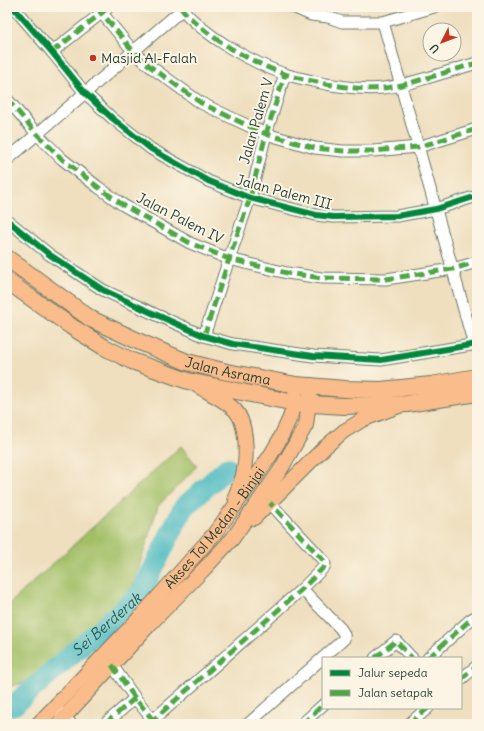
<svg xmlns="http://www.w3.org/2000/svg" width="484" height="731" viewBox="0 0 484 731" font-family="Delius,sans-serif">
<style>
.green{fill:#a2bf66;stroke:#607e4d}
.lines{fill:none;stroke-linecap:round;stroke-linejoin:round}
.river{stroke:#4bbac1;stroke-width:21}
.minor-casing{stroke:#687665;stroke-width:13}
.major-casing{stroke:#687665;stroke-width:16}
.highway-casing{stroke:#687665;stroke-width:18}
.minor{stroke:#fff;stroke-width:11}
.major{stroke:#f9bc8a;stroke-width:14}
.highway{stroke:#f9bc8a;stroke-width:16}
.quiet{stroke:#4fa644;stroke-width:5;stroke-dasharray:10 5;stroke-linecap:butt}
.cycleway-casing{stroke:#fcf5e5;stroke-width:8}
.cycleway{stroke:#00873e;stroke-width:6}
.poi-dot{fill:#c8321e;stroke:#fcf5e5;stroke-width:1.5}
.labels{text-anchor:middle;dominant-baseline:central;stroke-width:4;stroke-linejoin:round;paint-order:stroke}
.poi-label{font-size:14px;fill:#1f3d34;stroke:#fcf5e5;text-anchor:start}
.street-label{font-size:14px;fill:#1f3d34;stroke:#fcf5e5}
.water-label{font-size:15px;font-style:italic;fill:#2a5c57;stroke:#fcf5e5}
</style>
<rect width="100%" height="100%" fill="#fcf5e5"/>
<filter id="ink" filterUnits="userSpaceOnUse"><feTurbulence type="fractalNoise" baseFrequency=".025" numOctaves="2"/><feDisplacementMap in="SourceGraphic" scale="8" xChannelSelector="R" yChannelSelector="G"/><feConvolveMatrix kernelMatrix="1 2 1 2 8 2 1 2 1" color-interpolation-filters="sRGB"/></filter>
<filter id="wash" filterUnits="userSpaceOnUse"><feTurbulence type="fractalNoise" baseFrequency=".012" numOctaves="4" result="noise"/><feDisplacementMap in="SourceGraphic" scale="16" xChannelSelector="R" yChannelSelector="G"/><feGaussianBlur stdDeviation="0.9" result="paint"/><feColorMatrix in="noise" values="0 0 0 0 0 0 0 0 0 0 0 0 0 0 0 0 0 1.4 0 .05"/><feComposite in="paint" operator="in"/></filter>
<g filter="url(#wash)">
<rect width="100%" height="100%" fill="#efdfbf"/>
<polygon class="green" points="181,446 197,466 158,506 131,593 28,682 7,687 7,606"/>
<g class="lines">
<path class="river" id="s1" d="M7,707L14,705L141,593L183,508L227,468"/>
</g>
</g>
<g filter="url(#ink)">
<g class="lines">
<g class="minor-casing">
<g id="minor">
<polyline points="13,7 52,52 85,93 112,118 151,149 208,181 250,198 316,215 333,217 397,216 436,209 477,196"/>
<polyline points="97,7 133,51 151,67 201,103 236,120 266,134 315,148 343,151 373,151 418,147 477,129"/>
<path d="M180,7C206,37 247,60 284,74C298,78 312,81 326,84C345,87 364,90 383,88C398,87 413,82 427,78C444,73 460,68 477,63"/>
<polyline points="293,7 311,15 328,17 342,22 383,22 434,7"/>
<polyline points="383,22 474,345"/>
<polyline points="52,52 109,7"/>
<polyline points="7,99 37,134 62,159 98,187 123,205 190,243 229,259 287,273 322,278 386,279 453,269 477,262"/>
<polyline points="7,160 185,7"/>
<polyline points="7,220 50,255 103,290 150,312 204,336 233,344 313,356 381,360 477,344"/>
<polyline points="204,336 229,259 250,198 266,134 285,74"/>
<polyline points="375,658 396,641 412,658"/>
<polyline points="428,658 470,620 477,616"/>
<polyline points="112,665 135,698 153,720"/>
<polyline points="461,679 477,666"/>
<polyline points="59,711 71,724"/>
<polyline points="105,724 135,698"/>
<polyline points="155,724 153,720 302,589 324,567 325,564 324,561 270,503"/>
<path d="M248,724L344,639C345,634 343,632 340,628L302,589"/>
<polyline points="302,724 323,705"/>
<polyline points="409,724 428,708"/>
</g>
</g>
<g class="major-casing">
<g id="major">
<path d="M196,385C209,393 224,399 235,410C247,423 247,454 244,470C243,479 238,488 235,497"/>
<polyline points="254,518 325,447 344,431 364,419 399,406"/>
<path id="s2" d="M38,724L142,615L214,534L229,514L270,456L280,439L289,420L295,403L296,385"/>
<polyline points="58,724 150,624 205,568 233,538 281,469 306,425 311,385"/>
</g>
</g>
<g class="highway-casing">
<g id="highway">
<path id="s3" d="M7,258L91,319L140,342L187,362L227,372L296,385L345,389L381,390L431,385L477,377"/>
<polyline points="7,281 72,327 104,347 132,361 188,381 295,403 344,406 407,404 477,393"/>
</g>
</g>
<use href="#minor" class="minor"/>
<use href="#major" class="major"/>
<use href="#highway" class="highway"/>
<g class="quiet">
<polyline points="97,7 133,51 151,67 201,103 236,120 266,134 315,148 343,151 373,151 418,147 477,129"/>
<path d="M180,7C206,37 247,60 284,74C298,78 312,81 326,84C345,87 364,90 383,88C398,87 413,82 427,78C444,73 460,68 477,63"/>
<polyline points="52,52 109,7"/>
<polyline points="7,99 37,134 62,159 98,187 123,205 190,243 229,259 287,273 322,278 386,279 453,269 477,262"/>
<polyline points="204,336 229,259 250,198 266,134 285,74"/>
<polyline points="375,658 396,641 412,658"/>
<polyline points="428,658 470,620 477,616"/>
<polyline points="112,665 135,698 153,720"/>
<polyline points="461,679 477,666"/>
<polyline points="105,724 135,698"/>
<polyline points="155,724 153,720 302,589 324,567 325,564 324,561 270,503"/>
<polyline points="302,724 323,705"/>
<polyline points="409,724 428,708"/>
</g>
<g class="cycleway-casing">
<g id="cycleway">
<polyline points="13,7 52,52 85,93 112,118 151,149 208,181 250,198 316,215 333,217 397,216 436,209 477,196"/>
<polyline points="7,220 50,255 103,290 150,312 204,336 233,344 313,356 381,360 477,344"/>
</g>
</g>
<use href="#cycleway" class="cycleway"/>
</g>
</g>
<circle class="poi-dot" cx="93" cy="58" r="4"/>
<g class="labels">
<g class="poi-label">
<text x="101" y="58">Masjid Al-Falah</text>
</g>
<g class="street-label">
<text transform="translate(256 121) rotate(-74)">Jalan Palem V</text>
<text transform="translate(284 192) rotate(15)">Jalan Palem III</text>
<text transform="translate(180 218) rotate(27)">Jalan Palem IV</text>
<text stroke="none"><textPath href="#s3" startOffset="251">Jalan Asrama</textPath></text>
<text stroke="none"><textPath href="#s2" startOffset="264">Akses Tol Medan - Binjai</textPath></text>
</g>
<g class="water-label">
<text stroke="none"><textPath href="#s1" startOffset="130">Sei Berderak</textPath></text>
</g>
</g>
<rect width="484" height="731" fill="none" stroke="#fcf5e5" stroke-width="24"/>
<rect x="322" y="657" width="140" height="52" fill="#fcf5e5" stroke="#a4ab9e"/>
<rect x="330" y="670" width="20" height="6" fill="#00873e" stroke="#a4ab9e"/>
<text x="358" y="677" font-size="12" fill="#1f3d34">Jalur sepeda</text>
<rect x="330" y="690" width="20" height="6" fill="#4fa644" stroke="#a4ab9e"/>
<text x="358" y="697" font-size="12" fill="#1f3d34">Jalan setapak</text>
<g transform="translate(442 42) rotate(228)"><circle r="19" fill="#fcf5e5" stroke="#a4ab9e"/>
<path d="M0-3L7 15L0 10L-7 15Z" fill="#c8321e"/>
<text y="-6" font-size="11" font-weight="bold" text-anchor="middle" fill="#1f3d34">U</text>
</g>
</svg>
